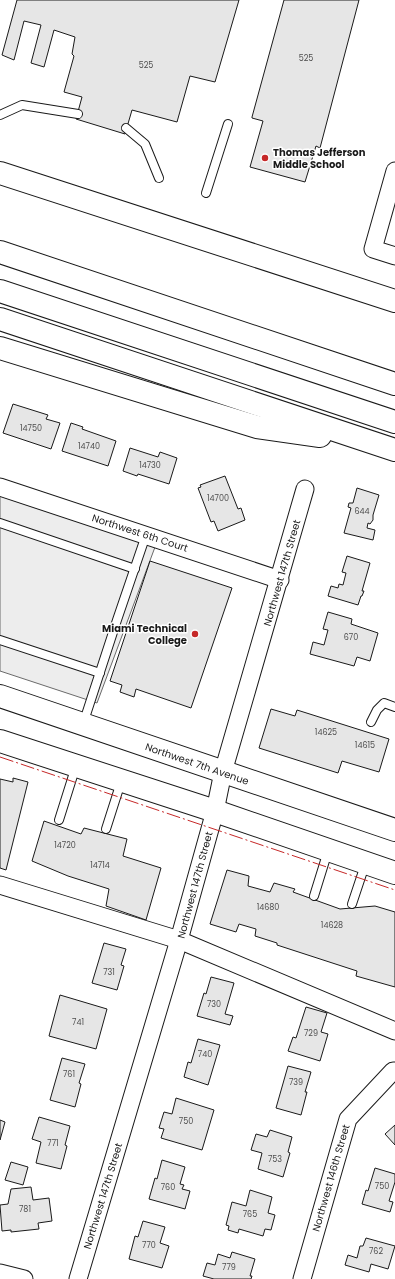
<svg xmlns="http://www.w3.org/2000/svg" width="395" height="1279" viewBox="0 0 395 1279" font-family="Poppins,sans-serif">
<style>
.parking{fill:#ededed;stroke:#6a6a6a}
.building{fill:#e6e6e6;stroke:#1a1a1a}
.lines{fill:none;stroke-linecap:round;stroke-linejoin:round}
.service-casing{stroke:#1a1a1a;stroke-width:10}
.minor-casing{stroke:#1a1a1a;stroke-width:19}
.primary-casing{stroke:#1a1a1a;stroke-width:24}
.motorway-casing{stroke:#1a1a1a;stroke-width:24}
.service{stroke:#fff;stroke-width:8}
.minor{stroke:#fff;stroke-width:17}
.primary{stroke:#fff;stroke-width:22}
.motorway{stroke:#fff;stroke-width:22}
.power{stroke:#c62828;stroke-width:1;stroke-dasharray:14 3 2 3;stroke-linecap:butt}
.poi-dot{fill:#c62828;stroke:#fff;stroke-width:1.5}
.labels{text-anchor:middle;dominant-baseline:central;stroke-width:3;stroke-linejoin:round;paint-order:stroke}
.number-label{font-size:8px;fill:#4d4d4d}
.poi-label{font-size:10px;font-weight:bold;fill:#1a1a1a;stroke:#fff;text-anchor:start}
.street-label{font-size:10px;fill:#1a1a1a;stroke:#fff}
</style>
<rect width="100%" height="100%" fill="#fff"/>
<polygon class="parking" points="0,487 158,539 97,703 0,671"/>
<g class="building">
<polygon points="17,0 239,0 215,82 190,76 177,122 132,110 125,134 76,119 82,97 64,92 74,56 72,54 75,37 54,30 44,67 31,63 41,25 24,21 14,60 2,55"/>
<polygon points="284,0 359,0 320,148 316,146 305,182 250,167 263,121 252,118 252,117"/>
<polygon points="13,404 48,415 46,419 60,423 51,449 3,433"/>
<polygon points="71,423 83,427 82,429 116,441 108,466 62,451"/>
<polygon points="130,448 158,457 160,452 177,458 169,484 138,474 137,476 123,471"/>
<polygon points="225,476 238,509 241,508 245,520 218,531 214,521 211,522 198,488 201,487 200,485"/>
<polygon points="357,488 379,495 373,515 373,520 370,524 368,523 367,528 375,530 373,540 344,533 351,508 348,507 349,503 353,503"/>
<polygon points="347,556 370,563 362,591 364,591 362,596 361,596 358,605 328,596 331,586 338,588 339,584 343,585 346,573 342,572"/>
<polygon points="150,561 232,588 191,708 136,689 134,697 120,692 122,685 110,681"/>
<polygon points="328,612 352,619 351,624 378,633 370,661 357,657 354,666 310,654 313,642 324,645 328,630 323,629"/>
<polygon points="271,709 295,716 297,710 389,739 379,772 342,761 338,773 259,748"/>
<polygon points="13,778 28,782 6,870 0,868 0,779 13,782"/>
<polygon points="44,821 81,834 84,828 127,839 123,856 161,868 146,920 106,906 109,889 68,876 32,861"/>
<polygon points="227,870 249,876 248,886 270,892 274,883 295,889 293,892 340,909 375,906 395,912 395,987 356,976 357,971 277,945 277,943 255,936 256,929 239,924 236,932 210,924"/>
<polygon points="104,943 126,949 121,965 124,966 117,990 92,983"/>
<polygon points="211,977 234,983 225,1014 233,1016 230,1025 197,1016 204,993 206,994"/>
<polygon points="60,995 107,1009 96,1049 49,1036"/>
<polygon points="306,1007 327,1013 321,1032 328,1034 320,1061 288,1051 293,1037 296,1038"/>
<polygon points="198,1039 220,1045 208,1085 184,1077 188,1062 191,1063"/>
<polygon points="62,1058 85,1064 79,1083 81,1084 75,1107 50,1100"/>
<polygon points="288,1066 311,1072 305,1092 307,1092 301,1115 276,1108"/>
<polygon points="176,1098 214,1110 202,1150 161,1138 164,1129 159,1128 164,1112 172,1114"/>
<polygon points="39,1117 70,1126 65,1145 67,1146 61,1169 36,1163 41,1142 32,1139"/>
<polygon points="0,1120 5,1122 0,1140"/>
<polygon points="395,1125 395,1145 385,1134"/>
<polygon points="270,1130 292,1137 288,1152 290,1153 283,1177 258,1169 262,1153 251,1150 256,1134 267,1137"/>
<polygon points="162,1160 185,1167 180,1184 184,1185 182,1189 190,1191 185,1209 149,1199 155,1178 157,1179"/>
<polygon points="11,1162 28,1167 23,1185 5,1180"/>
<polygon points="375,1168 395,1174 395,1182 389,1201 393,1202 390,1212 362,1204 366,1190 368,1191"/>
<polygon points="31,1187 33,1200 49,1198 52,1221 38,1223 39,1229 11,1232 11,1230 2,1231 0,1205 8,1204 11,1189"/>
<polygon points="250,1190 272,1197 268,1213 275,1215 271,1230 265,1229 263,1236 239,1229 238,1233 228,1230 229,1226 226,1225 232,1202 246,1206"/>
<polygon points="143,1221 165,1227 160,1243 169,1246 162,1268 129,1259 135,1236 138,1237"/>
<polygon points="366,1238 395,1246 388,1269 371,1264 369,1272 345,1265 348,1255 357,1258 360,1246 363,1246"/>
<polygon points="232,1252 255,1259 250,1276 252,1276 251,1279 214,1279 203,1276 207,1263 215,1265 218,1254 230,1258"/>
</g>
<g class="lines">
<g class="service-casing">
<g id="service">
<polyline points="0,115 22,105 78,114"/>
<polyline points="126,128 145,144 159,178"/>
<polyline points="206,193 228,124"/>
<polyline points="0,523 135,569"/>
<polyline points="0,640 100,673"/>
<polyline points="371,722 377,710 384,703 395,707"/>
<polyline points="83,724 117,620 146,535"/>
<polyline points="59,820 76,766"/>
<polyline points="106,829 121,782"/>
<polyline points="314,896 328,851"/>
<polyline points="352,904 365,865"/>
</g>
</g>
<g class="minor-casing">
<g id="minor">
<polyline points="395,171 373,249 395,256"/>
<polyline points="0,487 280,580"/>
<polyline points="0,885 179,940 395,1031"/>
<polyline points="0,1273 24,1279"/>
<polyline points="78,1279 179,940 215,811 223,772 305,489"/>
<polyline points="302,1279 348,1119 393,1071 395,1071"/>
</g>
</g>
<g class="primary-casing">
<g id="primary">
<polyline points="0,696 395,830"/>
<polyline points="0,741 215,811 395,873"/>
</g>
</g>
<g class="motorway-casing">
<g id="motorway">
<polyline points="0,173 395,301"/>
<polyline points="0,252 395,384"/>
<polyline points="0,291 395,422"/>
<polyline points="0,319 395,450"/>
<polyline points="0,348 257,427 320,436"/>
</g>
</g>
<use href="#service" class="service"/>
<use href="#minor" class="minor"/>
<use href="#primary" class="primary"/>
<use href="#motorway" class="motorway"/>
<polyline class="power" points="0,757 395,890"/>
</g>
<g class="poi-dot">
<circle cx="265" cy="158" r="4"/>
<circle cx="195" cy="634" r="4"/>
</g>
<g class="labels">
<g class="number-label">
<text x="306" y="58">525</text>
<text x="146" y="65">525</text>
<text x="31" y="428">14750</text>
<text x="89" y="446">14740</text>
<text x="150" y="465">14730</text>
<text x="218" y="498">14700</text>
<text x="362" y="511">644</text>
<text x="351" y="637">670</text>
<text x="326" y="732">14625</text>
<text x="365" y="745">14615</text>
<text x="65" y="845">14720</text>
<text x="100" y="865">14714</text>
<text x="268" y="907">14680</text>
<text x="332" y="925">14628</text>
<text x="109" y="972">731</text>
<text x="214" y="1004">730</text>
<text x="78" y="1022">741</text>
<text x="311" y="1033">729</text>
<text x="205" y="1054">740</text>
<text x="69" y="1074">761</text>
<text x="296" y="1082">739</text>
<text x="186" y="1121">750</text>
<text x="53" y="1143">771</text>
<text x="275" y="1159">753</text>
<text x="382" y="1186">750</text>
<text x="168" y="1187">760</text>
<text x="25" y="1209">781</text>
<text x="250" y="1214">765</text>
<text x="149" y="1245">770</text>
<text x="376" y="1251">762</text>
<text x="229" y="1267">779</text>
</g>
<g class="poi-label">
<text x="273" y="152">Thomas Jefferson<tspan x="273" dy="12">Middle School</tspan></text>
<text x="187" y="628" text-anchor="end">Miami Technical<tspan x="187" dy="12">College</tspan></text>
</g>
<g class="street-label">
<text transform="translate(140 533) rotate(18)">Northwest 6th Court</text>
<text transform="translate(282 573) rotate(-74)">Northwest 147th Street</text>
<text transform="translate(197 764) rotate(19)">Northwest 7th Avenue</text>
<text transform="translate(195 885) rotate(-75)">Northwest 147th Street</text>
<text transform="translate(331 1178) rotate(-74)">Northwest 146th Street</text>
<text transform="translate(103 1196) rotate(-73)">Northwest 147th Street</text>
</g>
</g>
</svg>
